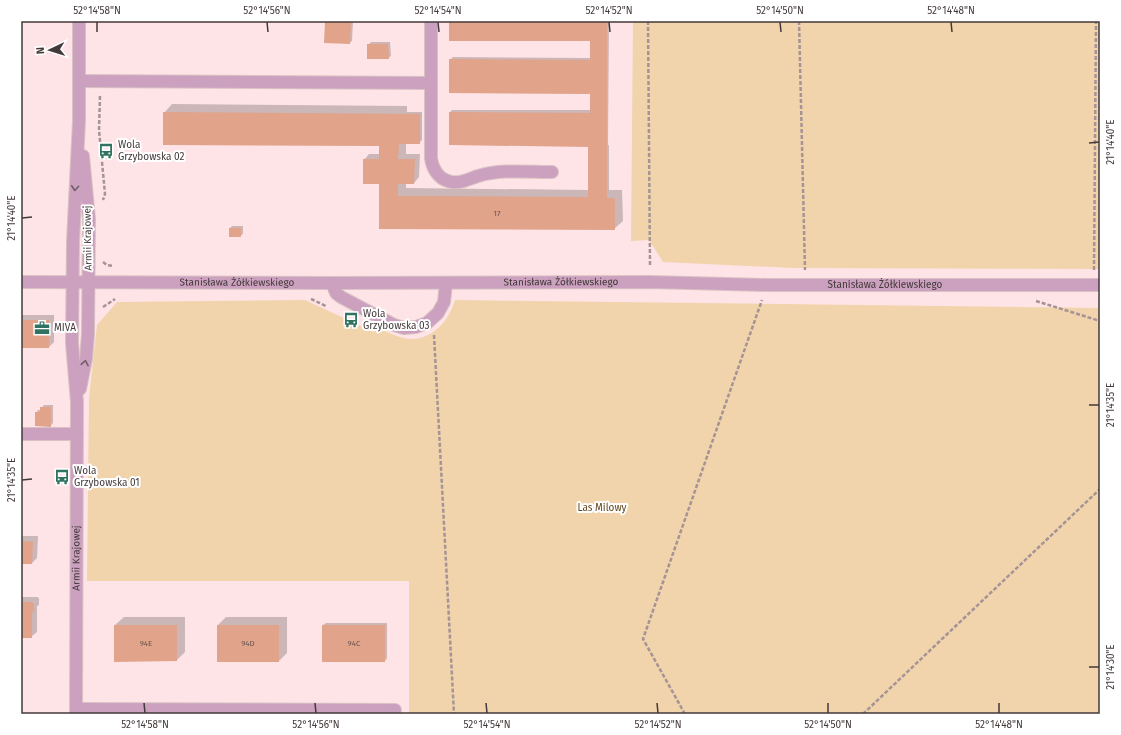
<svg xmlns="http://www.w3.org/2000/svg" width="1121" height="735" viewBox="0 0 1121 735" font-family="'Fira Sans',sans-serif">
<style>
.green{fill:#f1d4ab}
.shadow{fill:#0003}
.building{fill:#e1a38a}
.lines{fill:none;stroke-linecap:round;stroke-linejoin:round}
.minor-casing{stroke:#d9c2c4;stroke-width:14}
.path{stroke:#a59395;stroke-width:2.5;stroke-dasharray:4 2;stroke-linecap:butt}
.minor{stroke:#cca1bf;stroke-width:12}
.oneway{stroke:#735d69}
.ticks{fill:none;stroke:#43393a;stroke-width:1.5}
.labels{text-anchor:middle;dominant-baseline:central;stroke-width:4;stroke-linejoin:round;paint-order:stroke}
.number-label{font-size:8px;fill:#6a544e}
.poi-label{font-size:10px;fill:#43393a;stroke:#fff;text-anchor:start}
.street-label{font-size:10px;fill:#43393a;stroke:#fff}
.park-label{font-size:10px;fill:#5f461c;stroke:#fff}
.neatline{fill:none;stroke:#43393a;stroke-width:1.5}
.ticks-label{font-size:10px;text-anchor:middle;fill:#43393a}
</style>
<rect width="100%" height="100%" fill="#fee4e7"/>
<g class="green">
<polygon points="633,21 1100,21 1100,269 794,268 663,262 649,240 631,241"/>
<path d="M305,300L374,332L378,328C388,332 400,339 411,339C434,339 449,320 455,300L1100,308V714H409V581H87L89,398L97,325L117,302Z"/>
</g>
<g class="shadow">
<polygon points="326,21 353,21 352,41 349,43"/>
<polygon points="450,21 609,21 608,145 609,145 609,190 622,190 623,221 614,229 380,228 380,181 364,160 369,154 380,154 380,145 164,113 172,104 407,106 407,112 422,112 422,140 419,143 406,143 406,154 420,154 419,177 414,183 406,183 406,188 589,190 589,146 450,112 452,110 591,110 591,93 450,60 453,57 591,58 591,40"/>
<polygon points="371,42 390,42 391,56 388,58 368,45"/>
<polygon points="232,226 243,226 243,234 240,236 230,228"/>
<polygon points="21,315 54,315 54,342 49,347 21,347"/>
<polygon points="44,405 53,405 53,423 50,426 36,413 38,410 41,410 41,408"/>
<polygon points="21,536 38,536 37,558 32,563 21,563"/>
<polygon points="21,597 37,597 39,598 39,605 37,606 37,632 31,637 21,637"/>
<polygon points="124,617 185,617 185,652 177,660 115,625"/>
<polygon points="226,617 287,617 287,653 279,661 218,625"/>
<polygon points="326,623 387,623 387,658 385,661 323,625"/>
</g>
<g class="building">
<polygon points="325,21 351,21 350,44 324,43"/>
<polygon points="449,21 607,21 607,198 615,198 615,230 379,229 379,184 363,184 363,159 379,159 379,146 163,145 163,112 420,114 420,144 399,144 398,159 415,159 414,184 398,184 398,196 588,197 588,147 449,145 449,112 590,113 590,94 449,93 449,59 590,60 590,41 449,41"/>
<polygon points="367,44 388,44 389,59 367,59"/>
<rect x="229" y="228" width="12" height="9"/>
<rect x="21" y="320" width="28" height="28"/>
<polygon points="40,407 51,407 51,427 35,426 35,412 40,412"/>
<polygon points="21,541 33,542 32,564 21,564"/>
<polygon points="21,602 32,602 34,604 34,611 32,613 32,638 21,638"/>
<polygon points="114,625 177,625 177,661 114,662"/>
<rect x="217" y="625" width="62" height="37"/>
<rect x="322" y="625" width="63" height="37"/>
</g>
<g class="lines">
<g class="minor-casing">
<g id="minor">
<path d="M431,21V158C432,168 438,178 448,181C459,185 468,179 478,176C501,169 528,172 552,172"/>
<polyline points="79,81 431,83"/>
<path id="s1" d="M21,282L332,283L650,282L767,285H1100"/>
<polyline points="332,283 336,293 341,297 394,325 404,328 416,327 427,323 438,313 444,302 446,283"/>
<polyline points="80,389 86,359 88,334 89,219 83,156"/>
<polyline points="21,434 77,434"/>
<polyline points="76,709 395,710"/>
<path id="s2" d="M76,714L77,402L72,343L73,241L79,121V21"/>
</g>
</g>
<g class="path">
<polyline points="648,21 650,266"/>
<polyline points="799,21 805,270"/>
<polyline points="100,96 99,130 105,194 103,200"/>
<polyline points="103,262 107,265 113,266"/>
<polyline points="1094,270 1096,21"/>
<polyline points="311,299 326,306"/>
<polyline points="1036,301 1100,321"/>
<polyline points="103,307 115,299"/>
<polyline points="434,335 454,714"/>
<polyline points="685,714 643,639 762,300"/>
<polyline points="863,714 1100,489"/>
</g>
<use href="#minor" class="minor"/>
</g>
<defs><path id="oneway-chevron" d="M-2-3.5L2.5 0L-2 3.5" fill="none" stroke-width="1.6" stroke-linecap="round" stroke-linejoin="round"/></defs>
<g class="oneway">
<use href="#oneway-chevron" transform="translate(75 188) rotate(94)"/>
<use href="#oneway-chevron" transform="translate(85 363) rotate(-80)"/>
</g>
<path class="ticks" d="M97,22V32M267,22L268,32M438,22L439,32M609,22L610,32M780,22L781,32M951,22L952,32M1089,143L1099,142M22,218L32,217M1089,405H1099M22,480L32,479M1089,667H1099M144,703L145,713M315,703L316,713M486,703L487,713M657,703L658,713M828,703V713M999,703V713"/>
<defs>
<g id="bus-bare" transform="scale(1.2)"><path d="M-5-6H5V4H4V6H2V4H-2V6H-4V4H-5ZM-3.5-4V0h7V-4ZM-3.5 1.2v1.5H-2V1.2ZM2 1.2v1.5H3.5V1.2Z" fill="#317363" stroke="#fff" stroke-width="2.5" paint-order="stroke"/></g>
<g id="office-bare" transform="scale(1.2)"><path d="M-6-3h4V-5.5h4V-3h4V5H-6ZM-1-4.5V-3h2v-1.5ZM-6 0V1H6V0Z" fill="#317363" stroke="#fff" stroke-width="2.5" paint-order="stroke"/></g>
</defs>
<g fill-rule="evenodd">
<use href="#bus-bare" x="106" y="151"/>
<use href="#bus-bare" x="351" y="320"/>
<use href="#office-bare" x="42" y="328"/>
<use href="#bus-bare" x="62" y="477"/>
</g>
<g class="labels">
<g class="number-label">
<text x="497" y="213">17</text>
<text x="146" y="643">94E</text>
<text x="248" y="643">94D</text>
<text x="354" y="643">94C</text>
</g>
<g class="poi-label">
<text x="118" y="145">Wola<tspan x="118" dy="12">Grzybowska 02</tspan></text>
<text x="363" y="314">Wola<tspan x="363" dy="12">Grzybowska 03</tspan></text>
<text x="54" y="328">MIVA</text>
<text x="74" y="471">Wola<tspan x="74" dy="12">Grzybowska 01</tspan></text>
</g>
<g class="street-label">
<text transform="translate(88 238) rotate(-91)">Armii Krajowej</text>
<text stroke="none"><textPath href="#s1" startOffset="540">Stanisława Żółkiewskiego</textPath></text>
<text stroke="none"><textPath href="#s1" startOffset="216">Stanisława Żółkiewskiego</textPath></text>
<text stroke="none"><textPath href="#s1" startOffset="864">Stanisława Żółkiewskiego</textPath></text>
<text stroke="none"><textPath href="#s2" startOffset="156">Armii Krajowej</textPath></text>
</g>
<g class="park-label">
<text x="602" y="508">Las Milowy</text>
</g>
</g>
<rect width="1121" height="735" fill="none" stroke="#ffffff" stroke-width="44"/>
<g transform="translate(50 50) rotate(266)" stroke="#ffffff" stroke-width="3" paint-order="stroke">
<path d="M0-3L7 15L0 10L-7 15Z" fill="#43393a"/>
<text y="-6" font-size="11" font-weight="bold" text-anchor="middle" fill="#43393a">N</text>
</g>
<rect x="22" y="22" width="1077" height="691" class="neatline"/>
<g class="ticks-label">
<text x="97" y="14">52°14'58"N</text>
<text x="267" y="14">52°14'56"N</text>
<text x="438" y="14">52°14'54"N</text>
<text x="609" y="14">52°14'52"N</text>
<text x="780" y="14">52°14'50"N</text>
<text x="951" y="14">52°14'48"N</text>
<text transform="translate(1110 142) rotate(-90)" y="4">21°14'40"E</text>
<text transform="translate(11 218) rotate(-90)" y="4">21°14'40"E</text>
<text transform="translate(1110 405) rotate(-90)" y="4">21°14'35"E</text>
<text transform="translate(11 480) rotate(-90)" y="4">21°14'35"E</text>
<text transform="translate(1110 667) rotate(-90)" y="4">21°14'30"E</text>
<text x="145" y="728">52°14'58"N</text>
<text x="316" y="728">52°14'56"N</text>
<text x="487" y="728">52°14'54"N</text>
<text x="658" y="728">52°14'52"N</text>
<text x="828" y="728">52°14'50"N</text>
<text x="999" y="728">52°14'48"N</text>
</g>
</svg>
